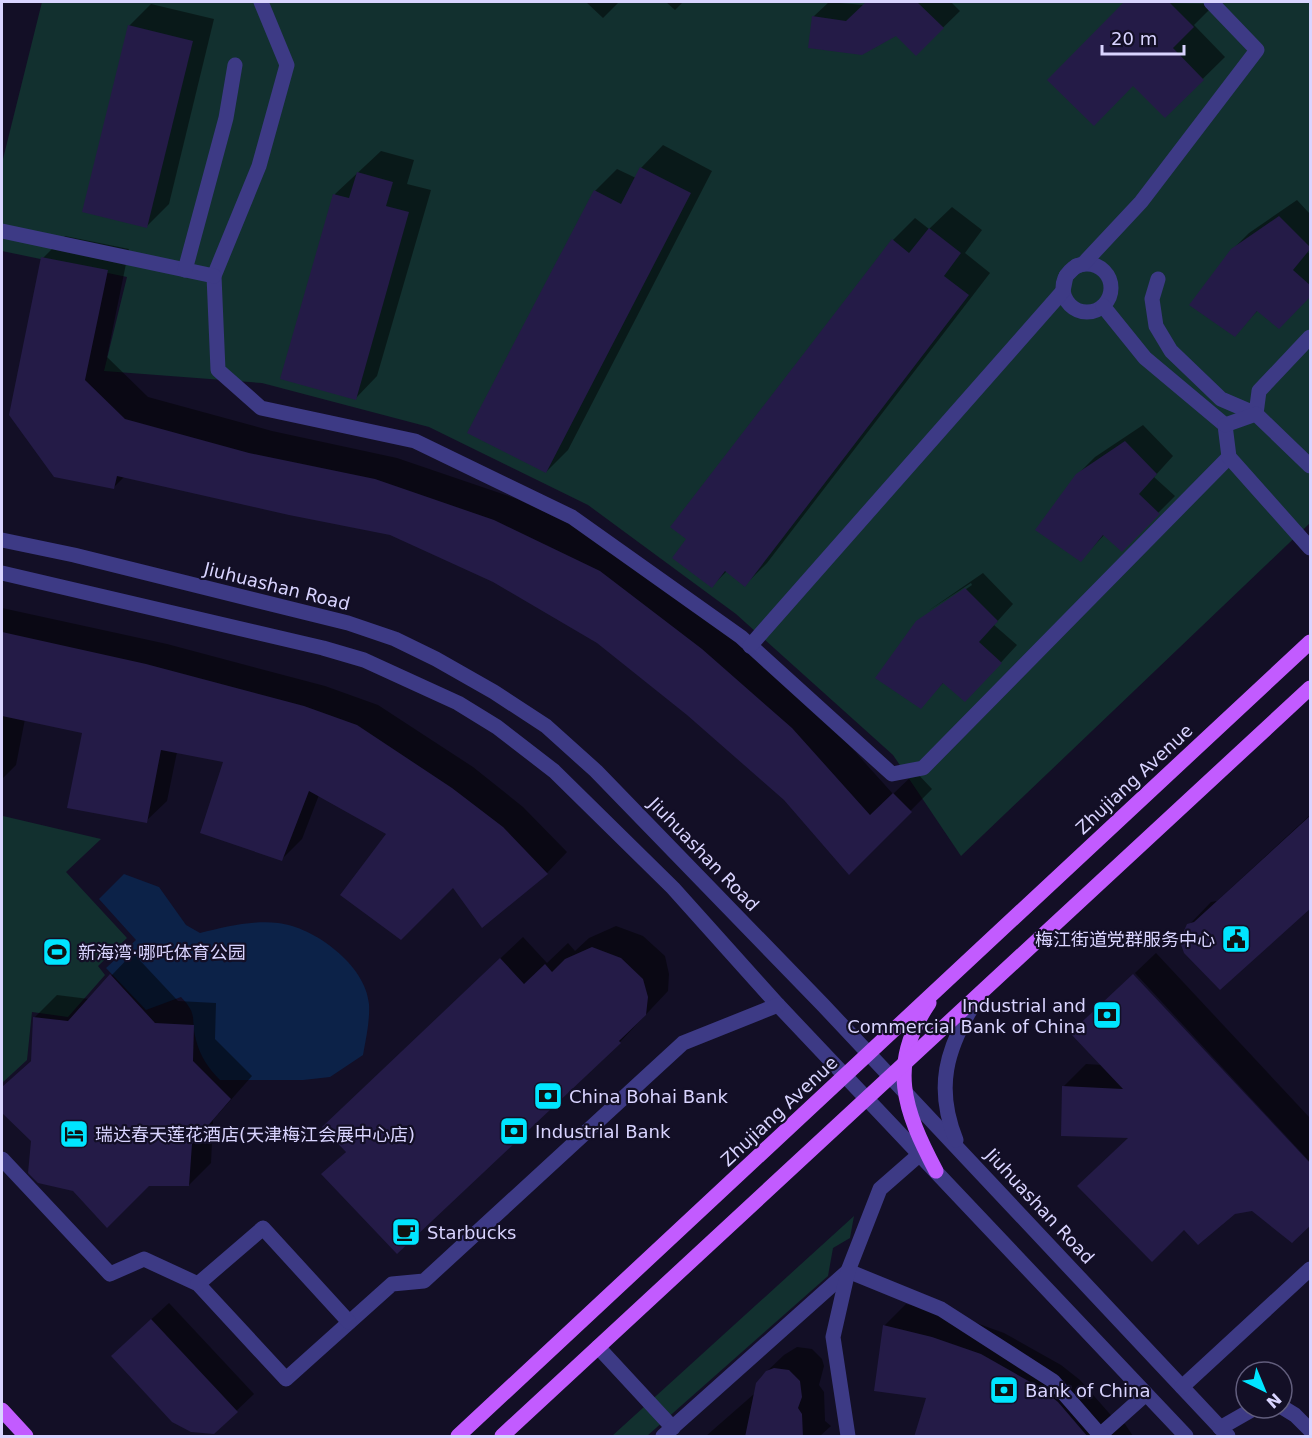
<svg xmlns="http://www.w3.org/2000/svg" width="1312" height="1438" viewBox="0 0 1312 1438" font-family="'DejaVu Sans','Noto Sans SC',sans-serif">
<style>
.green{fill:#12302f}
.water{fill:#0c2248}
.shadow{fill:#0007}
.building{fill:#241b47}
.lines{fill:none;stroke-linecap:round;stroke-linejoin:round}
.minor{stroke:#3d3a85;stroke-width:15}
.major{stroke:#c25bff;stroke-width:15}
.labels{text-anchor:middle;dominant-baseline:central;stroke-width:4.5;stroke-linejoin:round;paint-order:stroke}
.street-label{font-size:18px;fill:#d9d4ff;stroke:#130f26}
.poi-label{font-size:18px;fill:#d9d4ff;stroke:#130f26;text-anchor:start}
</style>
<rect width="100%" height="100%" fill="#130f26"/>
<g class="green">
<polygon points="42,2 1310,2 1310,523 961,856 893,755 736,614 588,505 429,427 262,383 104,371 127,277 2,251 2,163"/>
<polygon points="3,816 101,839 66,872 127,938 98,966 105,975 68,1017 32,1012 27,1060 2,1083"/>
<polygon points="854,1216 850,1238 833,1248 828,1276 647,1436 612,1436"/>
</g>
<path class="water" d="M124,874L159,887L186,925L200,933C225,927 252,920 278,923C314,927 366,965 369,1004C370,1021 366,1038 363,1055L330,1077L303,1080H220C208,1068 200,1056 196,1040C190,1018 199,1016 181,997L146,1010L106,968L136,940L99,899Z"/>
<g class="shadow">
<polygon points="586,2 619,2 603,18"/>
<polygon points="666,2 683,2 675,10"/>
<polygon points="829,2 864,5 867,2 951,2 960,11 916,54 896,34 813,17"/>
<polygon points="1126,2 1215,4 1194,25 1225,57 1165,116 1133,84 1049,80"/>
<polygon points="151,4 214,19 169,204 147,226 129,26"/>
<polygon points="663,145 712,171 568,450 546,472 469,432 595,191 617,169 636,178 641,168"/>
<polygon points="381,151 414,160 407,184 431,190 377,376 355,399 335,194"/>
<polygon points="1297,200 1310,214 1310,250 1308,252 1310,254 1310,295 1258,310 1235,335 1232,250 1249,233"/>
<polygon points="952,207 982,230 965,253 990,273 767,563 745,585 727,571 712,586 893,240 915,218 929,229"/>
<polygon points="65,236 129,249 107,357 148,397 272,431 397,458 517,499 622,549 814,706 893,794 916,772 932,789 849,873 785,799 688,714 597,642 494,580 390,533 125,476 113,488 43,258"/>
<polygon points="1143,425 1173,456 1154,477 1175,496 1122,549 1104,535 1081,560 1077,475 1095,457"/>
<polygon points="983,573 1013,604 994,625 1017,645 982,683 944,682 920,707 924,618 972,585 971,583 928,611"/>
<polygon points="2,608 167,644 325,686 378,705 473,767 523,807 567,852 547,873 453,886 388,834 319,795 302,839 282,859 225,761 177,752 167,801 146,821 84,732 25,719 16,765 2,779"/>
<polygon points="1310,815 1310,906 1189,925 1211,902 1217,901"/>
<polygon points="616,926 643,936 665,956 669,974 668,991 620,1042 324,1174 347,1151 346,1105 523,937 547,963 568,943 575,951 589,938"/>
<polygon points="133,953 178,1001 216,1003 215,1039 252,1076 213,1120 211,1163 189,1185 149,1184 74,1189 33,1141 2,1111 2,1088 33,1059 35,1017 57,995 89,999"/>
<polygon points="1156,953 1310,1118 1310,1162 1135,973"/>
<polygon points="1086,1064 1103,1065 1252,1210 1131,1136 1064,1086"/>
<polygon points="169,1303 254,1394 213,1433 130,1339"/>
<polygon points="906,1304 954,1315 1004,1333 1061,1365 1080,1380 1116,1421 1125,1424 1133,1436 923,1436 928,1397 884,1326"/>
<polygon points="797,1347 812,1349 822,1359 824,1366 819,1385 824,1392 825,1421 831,1426 820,1436 706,1436 754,1394 761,1377 784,1355"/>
</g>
<g class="building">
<polygon points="866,2 917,2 944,28 916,56 896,36 862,55 808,48 812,16 846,21"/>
<polygon points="1124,2 1169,2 1194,27 1173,48 1204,80 1165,118 1133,86 1094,126 1047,80"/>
<polygon points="128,25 193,41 147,228 82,212"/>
<polygon points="640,167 691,193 546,473 467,433 594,190 621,204"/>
<polygon points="357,172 393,182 386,206 409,212 356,400 280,379 333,194 349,198"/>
<polygon points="1279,216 1311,248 1293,270 1311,286 1311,296 1279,329 1257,311 1235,337 1189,305 1231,249"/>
<polygon points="929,228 961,253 944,276 969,295 745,587 725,571 712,588 672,558 686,539 670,527 892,239 909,253"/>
<polygon points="41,257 108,270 85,380 125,419 249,453 375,479 494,520 600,571 702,649 792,728 870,815 893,793 912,812 849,875 784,800 687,715 597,643 493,582 390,535 289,515 117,476 114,489 54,477 9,415"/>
<polygon points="1125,441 1157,474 1139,494 1160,514 1122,552 1103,535 1081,562 1035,530 1076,474"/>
<polygon points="965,588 998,621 979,642 1002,663 965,702 943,683 921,709 875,678 916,621"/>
<polygon points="2,632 146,664 304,706 357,725 452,788 503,827 548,874 482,928 453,888 401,940 340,895 386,834 309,791 282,861 200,833 223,762 161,750 147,823 67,808 82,733 2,716"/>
<polygon points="1311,815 1311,908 1220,990 1184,953 1180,942 1183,933 1187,924 1194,922"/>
<polygon points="592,947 621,958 643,979 648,997 646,1015 619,1041 621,1043 397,1254 321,1174 346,1152 322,1127 500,958 524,984 545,964 552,972 565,959"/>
<polygon points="110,974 155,1023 194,1025 193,1061 231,1099 192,1144 189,1186 149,1186 107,1228 73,1191 38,1183 28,1173 31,1141 2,1113 2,1087 31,1061 33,1017 68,1021"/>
<polygon points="1133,974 1311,1164 1311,1225 1292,1243 1252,1211 1235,1214 1198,1245 1184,1230 1152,1262 1077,1186 1128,1138 1061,1136 1062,1086 1123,1089 1070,1033"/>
<polygon points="151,1319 238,1412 214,1434 191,1432 172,1422 111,1356"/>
<polygon points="883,1325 932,1337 981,1354 1039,1387 1058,1402 1088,1437 914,1437 926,1398 874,1391"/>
<polygon points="774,1368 789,1370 800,1381 802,1397 798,1408 802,1414 803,1437 745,1437 756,1383 766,1371"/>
</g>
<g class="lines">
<g class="minor">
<polyline points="261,2 287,65 259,166 214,276 218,370 261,408 415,441 572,517 741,637 892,774 923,768 1229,457"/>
<polyline points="2,231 214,276"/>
<circle cx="1087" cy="288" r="24"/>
<polyline points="185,270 226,118 235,65"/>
<polyline points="1158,279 1152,299 1156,326 1171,351 1221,399 1256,414 1259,391 1310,337"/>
<polyline points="1103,306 1145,358 1225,425 1229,457 1310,548"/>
<polyline points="1225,425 1256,414 1310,466"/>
<polyline points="2,540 74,555 348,623 395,639 436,659 494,692 546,726 596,771 823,1005 1228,1436"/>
<polyline points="2,573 323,648 364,660 458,703 497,727 554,771 673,888 778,1005 1186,1436"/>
<polyline points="750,646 1063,291 1066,276 1076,266 1083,264 1141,202 1257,50 1211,2"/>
<path d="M956,1140C935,1088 946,1049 975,1002"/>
<polyline points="2,1159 110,1274 144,1259 198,1284 286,1379 392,1284 424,1281 683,1043 778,1005"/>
<polyline points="198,1284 263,1228 349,1322"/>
<polyline points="598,1347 673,1428"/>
<polyline points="1182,1387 1310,1269"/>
<polyline points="1282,1407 1295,1415 1310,1430"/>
<polyline points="1220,1428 1255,1408"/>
<polyline points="1100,1435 1146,1394"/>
<polyline points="663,1436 848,1271 941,1309 1053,1381 1101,1436"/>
<polyline points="848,1436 833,1337 848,1271 880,1189 920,1154"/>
</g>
<g class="major">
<path d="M929,1003C887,1065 904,1110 936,1171"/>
<polyline points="2,1410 26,1436"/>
<polyline points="458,1436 1310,642"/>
<polyline points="502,1436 1310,688"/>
</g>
</g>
<defs>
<g id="civic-square" transform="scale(1.5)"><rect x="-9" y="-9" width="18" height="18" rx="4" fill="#00e5ff" stroke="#130f26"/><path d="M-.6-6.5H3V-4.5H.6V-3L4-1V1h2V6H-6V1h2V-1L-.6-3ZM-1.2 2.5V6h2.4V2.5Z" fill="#111"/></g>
<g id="stadium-square" transform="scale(1.5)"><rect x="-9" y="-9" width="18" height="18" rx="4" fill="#00e5ff" stroke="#130f26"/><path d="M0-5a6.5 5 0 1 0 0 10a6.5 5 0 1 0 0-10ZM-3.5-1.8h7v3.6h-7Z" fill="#111"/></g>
<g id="bank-square" transform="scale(1.5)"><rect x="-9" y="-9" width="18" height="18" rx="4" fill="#00e5ff" stroke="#130f26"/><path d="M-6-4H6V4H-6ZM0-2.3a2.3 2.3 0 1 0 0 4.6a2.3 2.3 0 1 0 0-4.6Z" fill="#111"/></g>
<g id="hotel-square" transform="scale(1.5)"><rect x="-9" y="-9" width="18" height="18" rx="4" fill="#00e5ff" stroke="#130f26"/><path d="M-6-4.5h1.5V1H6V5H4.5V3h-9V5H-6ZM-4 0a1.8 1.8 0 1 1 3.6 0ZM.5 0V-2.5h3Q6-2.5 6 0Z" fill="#111"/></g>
<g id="cafe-square" transform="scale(1.5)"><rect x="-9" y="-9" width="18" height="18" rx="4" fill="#00e5ff" stroke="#130f26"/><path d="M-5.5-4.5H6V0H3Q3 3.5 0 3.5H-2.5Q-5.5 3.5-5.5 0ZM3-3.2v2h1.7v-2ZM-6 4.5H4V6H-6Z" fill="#111"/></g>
</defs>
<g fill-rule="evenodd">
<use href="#civic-square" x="1236" y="939"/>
<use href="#stadium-square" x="57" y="952"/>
<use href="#bank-square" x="1107" y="1015"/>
<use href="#bank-square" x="548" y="1096"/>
<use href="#bank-square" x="514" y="1131"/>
<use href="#hotel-square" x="74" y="1134"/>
<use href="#cafe-square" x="406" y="1232"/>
<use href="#bank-square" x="1004" y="1390"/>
</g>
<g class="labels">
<g class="street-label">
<text transform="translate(277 586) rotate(14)">Jiuhuashan Road</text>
<text transform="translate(1134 779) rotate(-43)">Zhujiang Avenue</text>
<text transform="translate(704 854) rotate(46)">Jiuhuashan Road</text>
<text transform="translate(779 1111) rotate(-43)">Zhujiang Avenue</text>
<text transform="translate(1040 1206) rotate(47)">Jiuhuashan Road</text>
</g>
<g class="poi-label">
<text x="1215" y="939" text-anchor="end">梅江街道党群服务中心</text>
<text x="78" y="952">新海湾·哪吒体育公园</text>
<text x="1086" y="1005" text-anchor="end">Industrial and<tspan x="1086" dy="21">Commercial Bank of China</tspan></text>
<text x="569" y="1096">China Bohai Bank</text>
<text x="535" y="1131">Industrial Bank</text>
<text x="95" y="1134">瑞达春天莲花酒店(天津梅江会展中心店)</text>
<text x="427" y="1232">Starbucks</text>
<text x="1025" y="1390">Bank of China</text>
</g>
</g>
<rect width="1312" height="1438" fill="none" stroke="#d9d4ff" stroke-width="6"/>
<g transform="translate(1264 1390) rotate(137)"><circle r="28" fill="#130f26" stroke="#625e7d" stroke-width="1.5"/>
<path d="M0-4.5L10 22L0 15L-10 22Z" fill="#00e5ff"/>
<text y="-9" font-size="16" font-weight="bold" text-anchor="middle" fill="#d9d4ff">N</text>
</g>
<path d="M1102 45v9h82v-9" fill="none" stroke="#d9d4ff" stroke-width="3"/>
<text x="1111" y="45" font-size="18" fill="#d9d4ff" stroke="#130f26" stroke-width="4.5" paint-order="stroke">20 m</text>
</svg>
